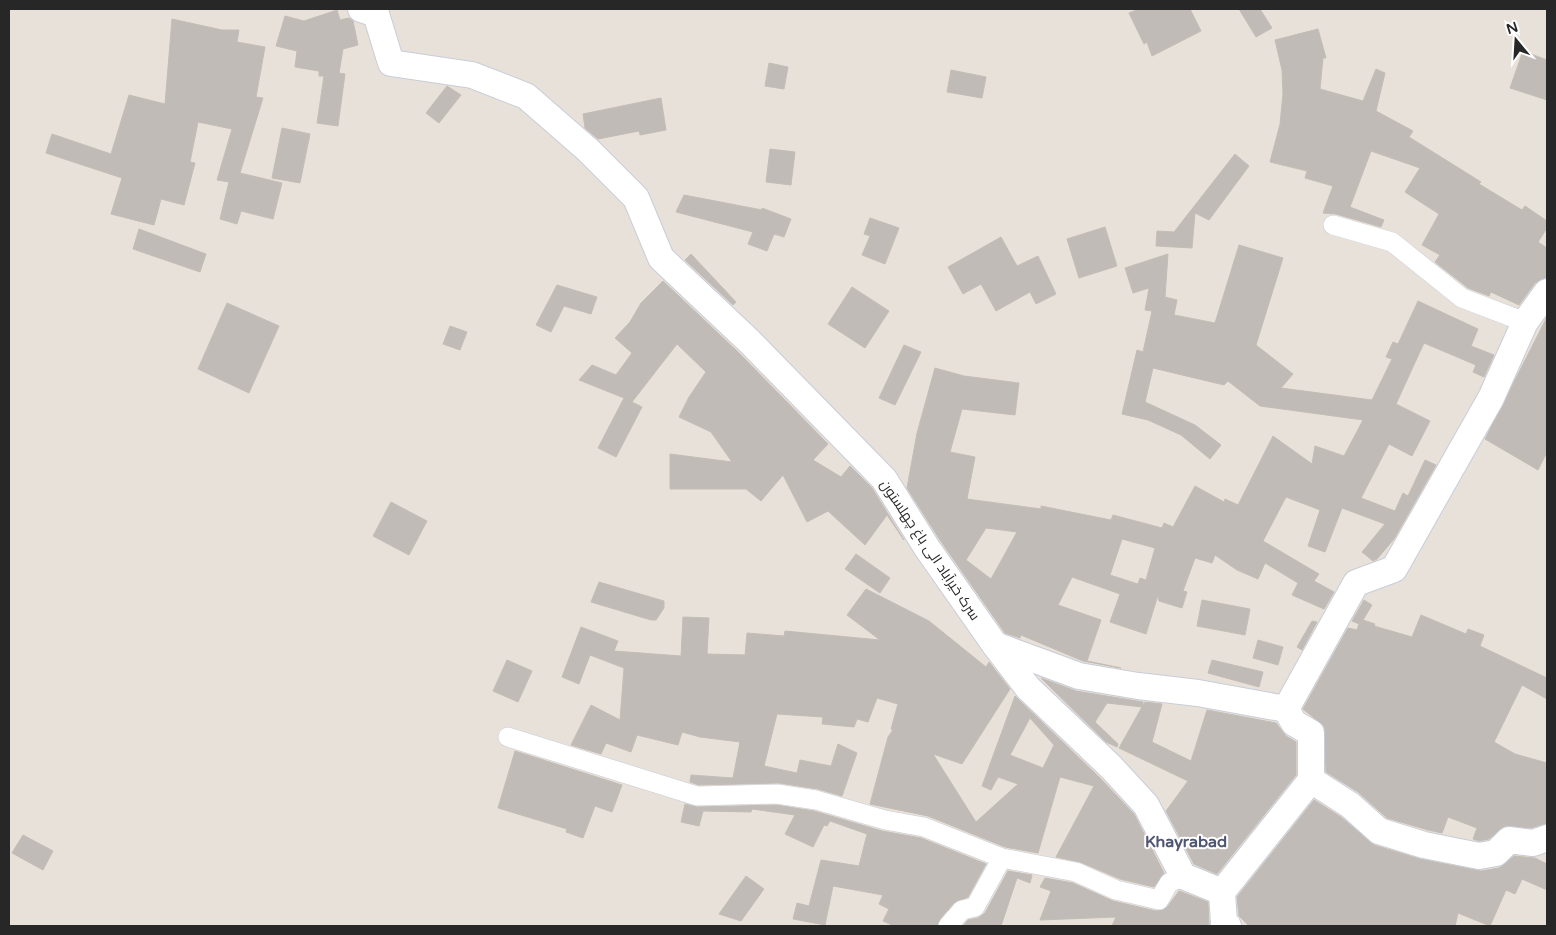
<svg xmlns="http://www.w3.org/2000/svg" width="1556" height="935" viewBox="0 0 1556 935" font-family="'Varela Round',Cairo,sans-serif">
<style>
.building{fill:#c0bbb7;stroke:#c3bdb5;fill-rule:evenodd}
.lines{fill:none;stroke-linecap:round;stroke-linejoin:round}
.street-casing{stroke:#c9cdd8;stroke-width:20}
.secondary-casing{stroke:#c9cdd8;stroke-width:28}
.street{stroke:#fff;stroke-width:19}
.secondary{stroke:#fff;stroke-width:26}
.labels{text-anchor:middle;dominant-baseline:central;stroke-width:4;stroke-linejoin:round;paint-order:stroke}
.street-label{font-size:14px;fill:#272727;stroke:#fff}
.quarter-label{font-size:16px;font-weight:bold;fill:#4e5672;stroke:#fff}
</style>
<rect width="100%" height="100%" fill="#e8e1da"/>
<g class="building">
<polygon points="1139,9 1190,9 1201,31 1152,56 1147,42 1144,44 1129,13"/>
<polygon points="1239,9 1260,9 1272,28 1256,37"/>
<polygon points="337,10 340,20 349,18 353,21 358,45 343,49 339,73 345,74 338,126 317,123 324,76 319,76 319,71 295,67 297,51 276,46 285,16 304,21"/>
<polygon points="172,19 222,30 239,30 237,42 265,47 256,97 263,98 240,173 282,183 273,219 241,211 237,224 220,219 229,182 217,180 232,129 198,122 190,162 195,163 184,205 161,199 154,225 111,214 122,178 46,153 52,134 111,154 129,95 165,104"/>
<polygon points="1318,29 1326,58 1323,58 1320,89 1363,101 1376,69 1385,73 1376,111 1413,131 1409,137 1481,182 1479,184 1522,210 1525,206 1547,221 1547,228 1538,242 1547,248 1547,277 1535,283 1519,305 1491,292 1489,296 1468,288 1435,262 1440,255 1422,245 1439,214 1405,192 1420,168 1371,151 1350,207 1384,220 1381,227 1336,214 1323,213 1333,186 1305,178 1307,171 1270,162 1280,124 1283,94 1282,70 1275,40"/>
<polygon points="1523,51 1547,60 1547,100 1510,88"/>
<polygon points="769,63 788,67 784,89 765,86"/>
<polygon points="951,70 986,77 982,98 947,92"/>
<polygon points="447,86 461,95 439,123 426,113"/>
<polygon points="661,98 666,130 640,135 639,131 598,139 585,128 583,114"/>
<polygon points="282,128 310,134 300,183 272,178"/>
<polygon points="770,149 795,152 791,185 766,182"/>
<polygon points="1235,154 1249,166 1209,220 1195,213 1192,248 1156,246 1157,231 1174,232"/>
<polygon points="684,195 762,210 762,208 791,219 784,237 774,234 767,251 748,244 753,232 676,212"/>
<polygon points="870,218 899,228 885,264 862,255 870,236 864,234"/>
<polygon points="1105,227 1117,266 1079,278 1067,239"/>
<polygon points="139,229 206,254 200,272 133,249"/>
<polygon points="1001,237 1017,266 1038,256 1056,294 1036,304 1030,292 996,311 981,284 963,294 948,267"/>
<path d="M1239,245L1283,258L1256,345L1293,374L1281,388L1372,400L1392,359L1386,357L1393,342L1398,344L1418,301L1478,329L1471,346L1494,355L1484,377L1473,372L1476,365L1424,343L1396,404L1430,421L1412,456L1389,444L1361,498L1395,511L1403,493L1408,496L1425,460L1436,465L1394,539L1377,559L1373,561L1362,552L1385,524L1342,508L1325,552L1308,546L1320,510L1286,497L1263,541L1319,574L1314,581L1334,592L1324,609L1292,595L1298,583L1265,563L1258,579L1237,570L1215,555L1212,563L1195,558L1183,591L1187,592L1182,608L1159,601L1158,595L1146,634L1110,622L1120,594L1072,577L1058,605L1101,620L1087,661L1121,668L1083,661L1021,635L1020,638L1005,633L940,540L907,488L917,433L935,368L964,376L1019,383L1015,415L962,409L950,452L975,457L967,499L1041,509V506L1111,520L1113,515L1162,528L1164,523L1173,527L1195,486L1224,502L1225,499L1238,505L1273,436L1312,464L1315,446L1344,456L1363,420L1260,406L1228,381L1224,385L1153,368L1145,402L1195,425L1221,445L1210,459L1181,435L1148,420L1122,414L1137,350L1143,352L1152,311L1145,310L1149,288L1133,293L1125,268L1168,254L1165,297L1177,300L1174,315L1215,323ZM986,528L1017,532L991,579L966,560ZM1122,539L1155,548L1146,580L1140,578L1138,584L1110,575Z"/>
<polygon points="691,254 736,302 733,305 685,260"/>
<polygon points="663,281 739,353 828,444 813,460 841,477 850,466 872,488 904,540 887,515 865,545 828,511 807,522 783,475 761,501 746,489 670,489 670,454 732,462 711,432 679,417 689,397 706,372 677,344 632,402 642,407 616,457 598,448 624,398 629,400 579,380 592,365 616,375 632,353 615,338 630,322 641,303"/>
<polygon points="557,285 597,297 591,314 564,306 551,332 536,325"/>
<polygon points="852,287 889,311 865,348 828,324"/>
<polygon points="227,303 279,326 249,393 198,369"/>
<polygon points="1547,317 1547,452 1538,470 1485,439"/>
<polygon points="450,326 467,332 460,350 443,344"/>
<polygon points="904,345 921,352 895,405 879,398"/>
<polygon points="391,502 427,521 409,555 373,536"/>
<polygon points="856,554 890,578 880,593 845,569"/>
<polygon points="599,582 664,601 664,608 656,620 651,620 591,602"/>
<path d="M866,589L929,621L986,667L989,662L1010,689L962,764L933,754L976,822L1018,784L998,777L991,790L982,786L1015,696L1100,778L1134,814L1164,873L1154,887L1120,879L1080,862L1056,857L1094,786L1060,777L1038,853L1005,847L928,816L870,804L888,737L893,730L891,729L898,704L877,698L868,722L857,719L854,727L822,724L823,717L777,714L764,766L797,773L800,760L831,766L838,744L857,753L842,796L818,789L779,783L699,785L690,782L691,775L733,778L740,742L700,737L682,732L678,745L637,735L631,752L606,743L601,754L571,745L591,705L620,720L624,668L590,655L579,684L562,677L581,627L618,641L614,651L681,656L683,617L709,618L707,654L745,655L747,633L784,636L785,631L880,640L847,615ZM1030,718L1054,745L1043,768L1010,755Z"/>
<polygon points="1202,600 1250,609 1245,635 1197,626"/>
<polygon points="1364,600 1372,605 1363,620 1375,624 1374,626 1412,637 1421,615 1466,634 1468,629 1484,635 1480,646 1547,678 1547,699 1522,685 1494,742 1515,754 1547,763 1547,823 1531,828 1505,826 1489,839 1479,841 1473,839 1477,828 1448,817 1442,833 1428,830 1387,818 1358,792 1326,772 1324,726 1303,709 1348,628 1357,630 1359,624 1352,621"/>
<polygon points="1312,621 1317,622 1302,650 1297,647"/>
<polygon points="1258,640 1283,647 1278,665 1253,658"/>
<polygon points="507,660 532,671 518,702 493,691"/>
<polygon points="1212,660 1263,672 1259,687 1208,673"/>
<polygon points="1041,678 1076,691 1143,702 1143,706 1145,702 1162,704 1152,742 1191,761 1207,710 1276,723 1286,736 1296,742 1296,775 1217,874 1194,864 1166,811 1188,781 1119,748 1142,707 1107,703 1095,722 1118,744 1117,747 1106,742"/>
<polygon points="515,751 622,785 612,812 595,806 583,838 566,832 567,829 498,808"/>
<polygon points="1314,800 1341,817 1374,845 1420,859 1481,871 1499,868 1514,856 1535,858 1547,864 1547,890 1522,879 1515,894 1506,890 1490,926 1458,913 1455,926 1249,926 1239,916 1237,897"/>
<polygon points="685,804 697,807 776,805 814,811 882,831 921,838 986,864 968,897 954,903 940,919 937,926 894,926 883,921 889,909 879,904 883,895 833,886 825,925 793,919 797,903 809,906 821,860 859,866 867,834 830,821 827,826 824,825 813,847 785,834 795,815 752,809 751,812 703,811 699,826 681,822"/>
<polygon points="23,835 53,851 43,870 12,853"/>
<polygon points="1008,871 1032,875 1030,883 1017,878 1001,926 963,926 968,920 978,918 985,913"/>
<polygon points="746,876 764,889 741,921 719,914"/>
<polygon points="1045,878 1073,883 1113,901 1156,911 1163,910 1168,906 1179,891 1208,902 1209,926 1112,926 1116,917 1040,920 1051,891 1040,887"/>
</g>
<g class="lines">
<g class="street-casing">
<g id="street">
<polyline points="1333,225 1392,242 1462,298 1525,322"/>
<polyline points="508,737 697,796 777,794 816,800 885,820 924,827 1002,858 1076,872 1116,890 1159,900 1169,883 1183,876"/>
<polyline points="948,926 962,910 975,907 1002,858"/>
</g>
</g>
<g class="secondary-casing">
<g id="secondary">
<polyline points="361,9 376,14 391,63 472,75 526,96 588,150 636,198 661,258 750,342 884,479 927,548 995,645 1079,676 1138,686 1198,693 1286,709 1294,723 1311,733 1311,780 1350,805 1379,831 1424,845 1479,856 1496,853 1509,840 1533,843 1547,838"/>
<polyline points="995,645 1028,688 1111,767 1146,805 1183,876 1222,892 1224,924 1228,926"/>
<polyline points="1286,709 1356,583 1394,569 1491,398 1525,322 1547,292"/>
<polyline points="1222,892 1311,780"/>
</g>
</g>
<use href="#street" class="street"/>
<use href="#secondary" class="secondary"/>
</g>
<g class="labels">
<g class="street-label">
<text transform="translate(930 550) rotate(56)">سرک خیرآباد الی باغ چهلستون</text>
</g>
<g class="quarter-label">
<text x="1186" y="842">Khayrabad</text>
</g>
</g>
<rect width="1556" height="935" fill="none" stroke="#272727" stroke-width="20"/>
<g transform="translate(1516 40) rotate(342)" stroke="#ffffff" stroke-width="4" paint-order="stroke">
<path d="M0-4L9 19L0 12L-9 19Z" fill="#272727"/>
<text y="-8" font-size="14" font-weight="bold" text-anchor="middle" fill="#272727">N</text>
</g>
</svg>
